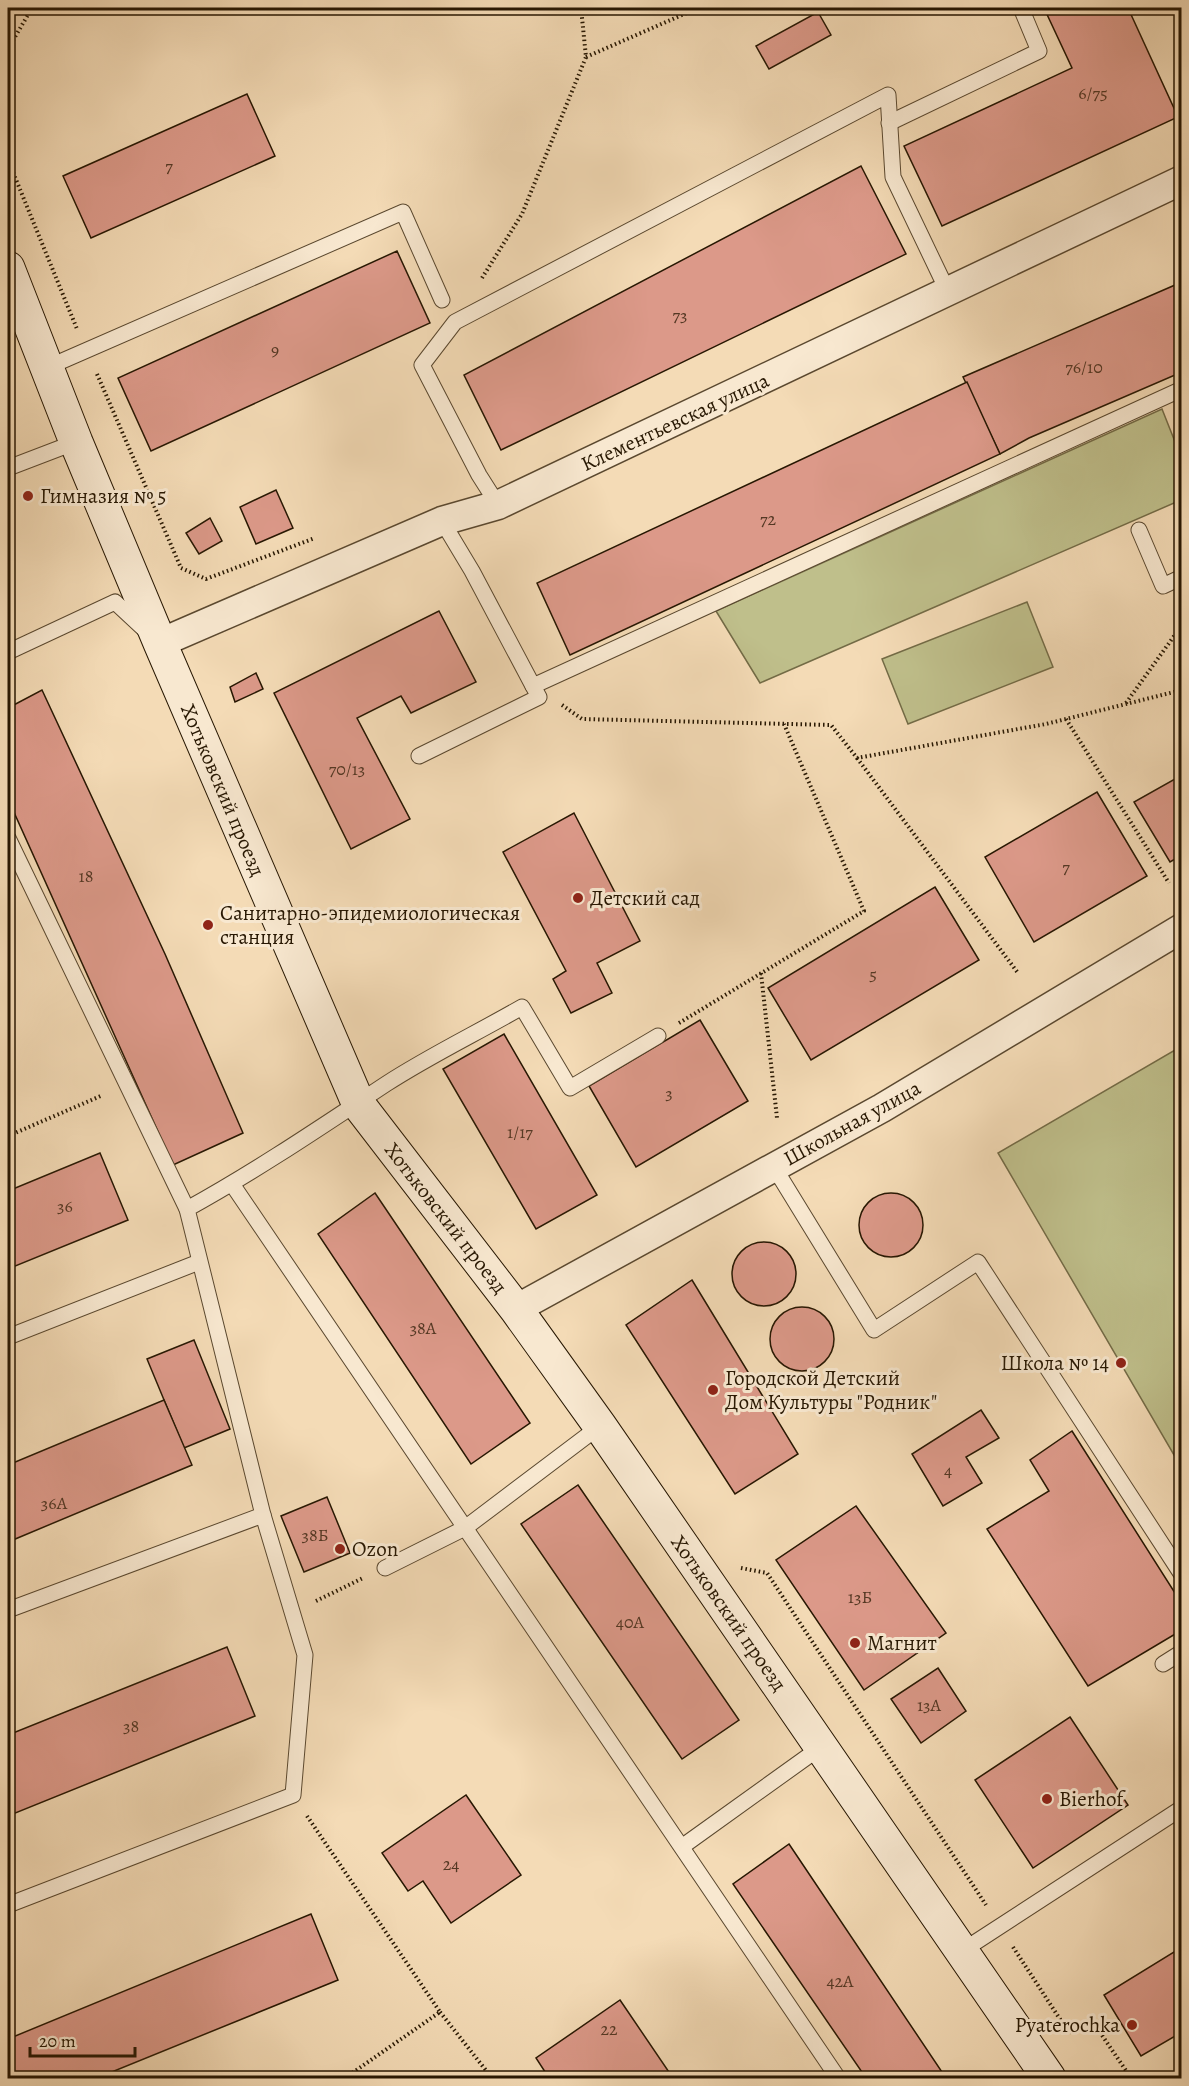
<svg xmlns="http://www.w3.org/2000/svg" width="1189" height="2086" viewBox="0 0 1189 2086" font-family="Alegreya,serif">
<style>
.green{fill:#bfbf8b;stroke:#736b46;stroke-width:1.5}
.building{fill:#dc9989;stroke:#271702;stroke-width:1.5}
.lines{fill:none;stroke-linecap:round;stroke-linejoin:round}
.service-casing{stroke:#5a482f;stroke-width:17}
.minor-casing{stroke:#5a482f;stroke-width:31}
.secondary-casing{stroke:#271702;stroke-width:35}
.path{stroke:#271702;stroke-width:4;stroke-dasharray:1.5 3;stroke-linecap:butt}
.service{stroke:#f8e8d0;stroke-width:15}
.minor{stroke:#f8e8d0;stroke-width:28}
.secondary{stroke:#f8e8d0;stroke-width:33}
.poi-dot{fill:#8f2418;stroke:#f8e8d0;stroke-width:2}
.labels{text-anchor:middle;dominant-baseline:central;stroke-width:6;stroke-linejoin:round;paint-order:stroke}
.number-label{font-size:18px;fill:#543824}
.street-label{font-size:21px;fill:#271702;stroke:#f8e8d0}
.poi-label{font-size:21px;fill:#271702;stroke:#f8e8d0;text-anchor:start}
</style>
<rect width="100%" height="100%" fill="#f4dbb6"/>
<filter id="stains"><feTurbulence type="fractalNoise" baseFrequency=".00333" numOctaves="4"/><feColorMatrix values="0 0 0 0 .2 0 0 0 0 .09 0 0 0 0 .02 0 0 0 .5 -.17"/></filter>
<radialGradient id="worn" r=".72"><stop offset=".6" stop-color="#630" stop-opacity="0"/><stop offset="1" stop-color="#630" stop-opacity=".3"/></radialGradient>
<g class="green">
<polygon points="1162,409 1181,457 1181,500 760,683 716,611"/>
<polygon points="1027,602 1053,667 908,724 882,659"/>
<polygon points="1175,1050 1182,1062 1181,1467 998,1153"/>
</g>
<g class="building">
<polygon points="1044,8 1128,8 1178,117 942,226 904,146 1072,68"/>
<polygon points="818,12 831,35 769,69 756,46"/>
<polygon points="247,94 275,156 91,238 63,176"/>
<polygon points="861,166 906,254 501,450 464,375"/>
<polygon points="397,251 430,323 151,451 118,378"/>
<polygon points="1182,282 1182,372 1029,438 1000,454 963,377"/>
<polygon points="967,382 1000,454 570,655 537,583"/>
<polygon points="276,490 293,528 256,544 240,507"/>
<polygon points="210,518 222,541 199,554 186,533"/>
<polygon points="439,611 476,682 411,713 401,696 357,718 410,819 351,849 274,693"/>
<polygon points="256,673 263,689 235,702 230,687"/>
<polygon points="42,690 165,954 243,1133 173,1165 8,799 8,708"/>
<polygon points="1182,775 1182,855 1170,862 1134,802"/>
<polygon points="1097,792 1147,876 1034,942 985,857"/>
<polygon points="574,813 640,941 597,963 612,993 571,1013 553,979 566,971 503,852"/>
<polygon points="935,887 979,960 811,1060 768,988"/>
<polygon points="700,1020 748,1101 636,1167 589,1086"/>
<polygon points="504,1034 597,1195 536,1229 443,1069"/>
<polygon points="100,1153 128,1220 8,1269 8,1191"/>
<polygon points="375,1193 530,1423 471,1464 318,1234"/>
<circle cx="891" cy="1225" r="32"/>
<circle cx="764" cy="1274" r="32"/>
<polygon points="692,1280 798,1454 735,1494 626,1325"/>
<circle cx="802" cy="1339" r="32"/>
<polygon points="194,1340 230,1429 184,1448 147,1359"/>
<polygon points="164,1400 192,1465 8,1542 8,1465"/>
<polygon points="981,1410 999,1438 966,1457 982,1483 943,1506 912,1454"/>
<polygon points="1072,1431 1182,1604 1182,1630 1088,1686 987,1529 1049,1491 1030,1460"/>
<polygon points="578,1485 739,1720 682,1759 521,1524"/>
<polygon points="327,1497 350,1553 304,1572 281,1516"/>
<polygon points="856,1506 946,1633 864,1690 776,1560"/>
<polygon points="227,1647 255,1716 8,1816 8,1735"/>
<polygon points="938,1668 966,1711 921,1743 891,1699"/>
<polygon points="1070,1717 1128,1805 1033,1868 975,1780"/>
<polygon points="466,1795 521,1875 451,1923 423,1881 408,1891 382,1853"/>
<polygon points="789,1844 946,2078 866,2078 733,1884"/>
<polygon points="311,1914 338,1980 97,2078 8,2078 8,2039"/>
<polygon points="1182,1947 1182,2032 1141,2056 1104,1995"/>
<polygon points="620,2000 673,2078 549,2078 536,2058"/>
</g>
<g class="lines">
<g class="service-casing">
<g id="service">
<polyline points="889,123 1039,51 1021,8"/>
<polyline points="46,368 403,212 442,300"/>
<polyline points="8,468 76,442"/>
<polyline points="498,505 479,475 422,365 455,322 888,95 893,177 948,292"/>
<polyline points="442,521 472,571 533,686 1182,389"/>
<polyline points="1139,530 1163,586 1182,577"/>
<polyline points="8,652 115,602 144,629"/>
<polyline points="419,756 539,697 533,686"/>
<polyline points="8,838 187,1209"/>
<polyline points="774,1167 874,1330 978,1262 1182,1575"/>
<polyline points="232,1184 838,2078"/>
<polyline points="8,1337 199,1262"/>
<polyline points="385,1568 465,1528 600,1426"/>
<polyline points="8,1610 263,1515"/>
<polyline points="1163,1664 1182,1652"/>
<polyline points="683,1846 821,1747"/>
<path d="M8,1905L293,1795L305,1655L263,1515L187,1209C256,1171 321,1127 386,1084C429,1056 477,1033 522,1007L570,1088L658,1036"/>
<polyline points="962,1951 1182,1808"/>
</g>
</g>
<g class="minor-casing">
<g id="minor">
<polyline points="160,643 442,521 498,505 1182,180"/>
<polyline points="516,1309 882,1108 1182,928"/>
</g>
</g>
<g class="secondary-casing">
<polyline id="secondary" points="8,268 76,442 160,643 359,1105 516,1309 600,1426 1049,2078"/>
</g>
<g class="path">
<polyline points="1173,8 1182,29"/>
<polyline points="586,57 698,8"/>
<polyline points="8,130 12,42 32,8"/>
<polyline points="8,160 77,329"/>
<polyline points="482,278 522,214 586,57 581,8"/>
<polyline points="97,374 181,568 206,579 315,538"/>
<polyline points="1126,703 1182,625"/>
<polyline points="562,705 582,719 831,725 857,758 1046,724 1182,690"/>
<polyline points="1066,719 1169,883"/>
<polyline points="857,758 1018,973"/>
<polyline points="761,973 777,1118"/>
<polyline points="679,1023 864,911 784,724"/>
<polyline points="8,1136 103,1095"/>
<polyline points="741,1568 767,1573 986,1905"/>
<polyline points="316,1601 363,1578"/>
<polyline points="307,1816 440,2012 345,2078"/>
<polyline points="1013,1947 1069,2033 1091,2019 1131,2078"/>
<polyline points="440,2012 492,2078"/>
</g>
<use href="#service" class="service"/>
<use href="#minor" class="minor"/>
<use href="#secondary" class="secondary"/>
</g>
<g class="poi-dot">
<circle cx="28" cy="496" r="6"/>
<circle cx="578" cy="898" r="6"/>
<circle cx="208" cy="925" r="6"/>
<circle cx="1121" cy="1363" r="6"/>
<circle cx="713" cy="1390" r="6"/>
<circle cx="340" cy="1549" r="6"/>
<circle cx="855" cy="1643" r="6"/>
<circle cx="1047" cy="1799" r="6"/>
<circle cx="1132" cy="2025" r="6"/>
</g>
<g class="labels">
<g class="number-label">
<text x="1093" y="93">6/75</text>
<text x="169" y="166">7</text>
<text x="680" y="315">73</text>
<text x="275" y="350">9</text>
<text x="1084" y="367">76/10</text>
<text x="768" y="519">72</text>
<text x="347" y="769">70/13</text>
<text x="1066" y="867">7</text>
<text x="86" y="876">18</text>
<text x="873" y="974">5</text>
<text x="669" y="1093">3</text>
<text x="520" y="1132">1/17</text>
<text x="65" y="1206">36</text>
<text x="423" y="1328">38А</text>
<text x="948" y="1470">4</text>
<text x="54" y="1503">36А</text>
<text x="315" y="1535">38Б</text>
<text x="860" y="1597">13Б</text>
<text x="630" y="1622">40А</text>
<text x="929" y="1705">13А</text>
<text x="131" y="1726">38</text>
<text x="451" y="1864">24</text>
<text x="840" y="1981">42А</text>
<text x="609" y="2029">22</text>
</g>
<g class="street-label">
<text transform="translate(675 422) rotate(-25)">Клементьевская улица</text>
<text transform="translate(223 790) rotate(67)">Хотьковский проезд</text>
<text transform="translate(852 1123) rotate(-29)">Школьная улица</text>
<text transform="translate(446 1218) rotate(52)">Хотьковский проезд</text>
<text transform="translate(729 1613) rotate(55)">Хотьковский проезд</text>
</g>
<g class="poi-label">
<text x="40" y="496">Гимназия № 5</text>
<text x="590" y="898">Детский сад</text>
<text x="220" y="913">Санитарно-эпидемиологическая<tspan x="220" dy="24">станция</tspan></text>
<text x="1109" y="1363" text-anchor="end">Школа № 14</text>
<text x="725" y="1378">Городской Детский<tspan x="725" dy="24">Дом Культуры "Родник"</tspan></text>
<text x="352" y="1549">Ozon</text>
<text x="867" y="1643">Магнит</text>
<text x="1059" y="1799">Bierhof</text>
<text x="1120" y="2025" text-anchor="end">Pyaterochka</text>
</g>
</g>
<rect width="1189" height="2086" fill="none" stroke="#f4dbb6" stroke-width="30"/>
<rect x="9" y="9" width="1171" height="2068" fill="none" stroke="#271702" stroke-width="3"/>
<rect x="15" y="15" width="1159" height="2056" fill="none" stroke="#271702" stroke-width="1.5"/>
<path d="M30 2047v9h105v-9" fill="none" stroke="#271702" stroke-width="3"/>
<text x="39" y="2047" font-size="18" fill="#271702" stroke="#f8e8d0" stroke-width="4.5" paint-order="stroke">20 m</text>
<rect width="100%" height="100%" filter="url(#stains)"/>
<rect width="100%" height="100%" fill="url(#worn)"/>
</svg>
